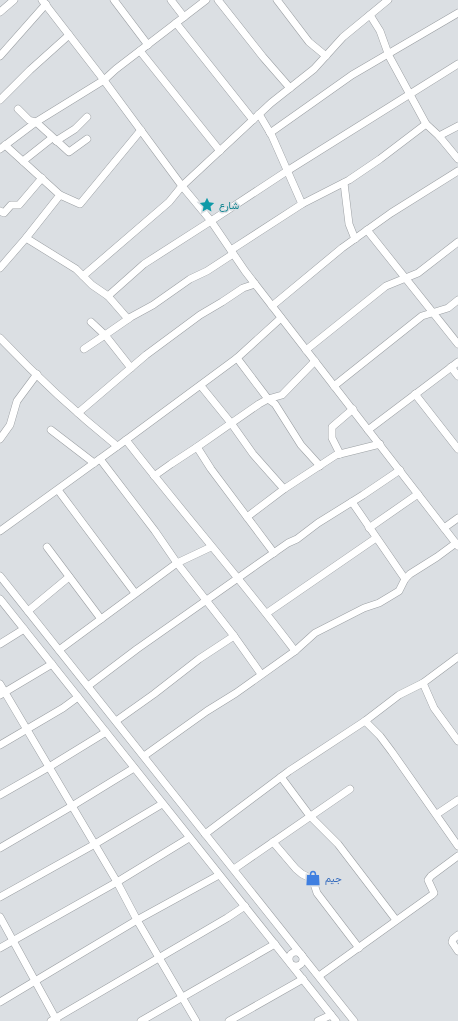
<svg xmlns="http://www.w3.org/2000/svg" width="458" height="1021" viewBox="0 0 458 1021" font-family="Quicksand,Vazirmatn,sans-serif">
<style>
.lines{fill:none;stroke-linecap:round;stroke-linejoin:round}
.minor-casing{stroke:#9ca0a4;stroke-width:8}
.minor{stroke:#fff;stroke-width:7}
.labels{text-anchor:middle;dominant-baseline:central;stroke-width:3;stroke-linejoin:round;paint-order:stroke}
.culture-label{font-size:10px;fill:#0d838f;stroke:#dbdfe3;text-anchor:start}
.shop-label{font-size:10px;fill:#366cbe;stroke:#dbdfe3;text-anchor:start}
</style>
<rect width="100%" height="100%" fill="#dbdfe3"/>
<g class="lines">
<g class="minor-casing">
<g id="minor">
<polyline points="42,0 100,75 182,186 211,221 245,271 458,546"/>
<polyline points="114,0 148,45"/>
<polyline points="171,0 184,17"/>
<polyline points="218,0 263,57 290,88"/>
<polyline points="277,0 309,42 326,56"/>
<polyline points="0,12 14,0"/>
<polyline points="370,15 380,31 389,56 426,124 439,136 458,159"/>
<polyline points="176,23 253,120"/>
<polyline points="140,51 220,151"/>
<polyline points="0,56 46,4"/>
<polyline points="0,100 30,70 69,35"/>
<polyline points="18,109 29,120 36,122 69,152 87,139"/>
<polyline points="259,114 272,136 302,204"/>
<polyline points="270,133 352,75 458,13"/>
<polyline points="439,136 458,126"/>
<polyline points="56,141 75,129 87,117"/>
<polyline points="0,149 36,122 104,80 116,69 206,0"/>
<polyline points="23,161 52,138"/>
<polyline points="344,183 349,224 355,239"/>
<polyline points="60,195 80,204 141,130"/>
<polyline points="0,211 4,213 11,205 19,205 42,178"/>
<polyline points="367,230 458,344"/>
<polyline points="26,238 76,269 92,285 108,296 128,319"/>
<polyline points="231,250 302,204 349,180 380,159 426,124"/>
<polyline points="0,268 26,238 60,195 5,145"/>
<polyline points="83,276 169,202 182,186 271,103 314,69 343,37 388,0"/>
<polyline points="108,296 144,264 211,221 287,171 458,64"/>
<polyline points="272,306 342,248 391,213 458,171"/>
<polyline points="91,322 105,335 131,368"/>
<path d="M0,338C36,376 76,413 117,446"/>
<polyline points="84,349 105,335 131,317 153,305 190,279 207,271 233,254"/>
<polyline points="306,350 386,286 418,273 458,242"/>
<polyline points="237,358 268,399 275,404 301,445 320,466"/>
<polyline points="451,367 458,376"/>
<polyline points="201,386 231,423 253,454 284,489"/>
<polyline points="334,386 422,316 448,308 458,300"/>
<polyline points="415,394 458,449"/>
<polyline points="78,413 146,355 200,315 222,302 243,288 255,284"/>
<polyline points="51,430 94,463"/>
<polyline points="368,430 458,362"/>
<polyline points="0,439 10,425 17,401 37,374"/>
<path d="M126,440C181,511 241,579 295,651"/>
<polyline points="197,447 211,469 274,553"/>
<polyline points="340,454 332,438 332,427 353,409"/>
<polyline points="100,459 155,531 177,563 234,636 261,674"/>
<polyline points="154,476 171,464 197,447 259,404 268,399 282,395 315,361"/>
<polyline points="58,490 135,593"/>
<polyline points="352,502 405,579"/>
<polyline points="247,517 284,489 336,455 380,444"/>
<polyline points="369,528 418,494"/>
<polyline points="444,528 458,518"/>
<polyline points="0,531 126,440 237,358 281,318"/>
<polyline points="47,547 101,619"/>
<polyline points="0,576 354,1021"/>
<polyline points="0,599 336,1021"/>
<polyline points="28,611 69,577"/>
<polyline points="267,613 376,538"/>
<polyline points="0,644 24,629"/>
<polyline points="59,650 177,563 211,547"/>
<polyline points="423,683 434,708 458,741"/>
<polyline points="0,684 117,882 137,920 196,1021"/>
<polyline points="88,686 137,649 255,566 288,543 297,539 318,523 363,495 400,470"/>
<polyline points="0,695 52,664"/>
<polyline points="116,721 154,694 199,659 234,636"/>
<polyline points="365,721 380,736 392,752 458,846"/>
<polyline points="0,745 63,708 78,697"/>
<polyline points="144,756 207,711 236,693 295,651 315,633 364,608 379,603 399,591 405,579 410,574 437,557 456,543"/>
<polyline points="281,777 310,816 338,844 396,920"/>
<polyline points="0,795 49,767 106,732"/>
<polyline points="437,814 458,800"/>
<polyline points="205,834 289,771 365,721 399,695 423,683 458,657"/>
<polyline points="273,842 296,869 302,874 310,878 314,884 317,893 359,948"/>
<polyline points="0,848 72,806 134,768"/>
<polyline points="234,869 350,789"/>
<polyline points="0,897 95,844 162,804"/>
<polyline points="0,917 57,1021"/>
<polyline points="458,935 453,939 452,942 458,951"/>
<polyline points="0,948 117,882 189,838"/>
<circle cx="296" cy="959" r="7"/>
<polyline points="319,976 432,895 434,893 428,880 431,876 458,856"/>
<polyline points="0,1002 137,920 219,875"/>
<polyline points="51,1021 227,918 245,906"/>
<polyline points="141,1021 275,944"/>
<polyline points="229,1021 303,979"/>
<polyline points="318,1021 331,1015"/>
</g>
</g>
<use href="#minor" class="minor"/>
</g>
<defs>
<g id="sight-bare" transform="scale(1.2)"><path d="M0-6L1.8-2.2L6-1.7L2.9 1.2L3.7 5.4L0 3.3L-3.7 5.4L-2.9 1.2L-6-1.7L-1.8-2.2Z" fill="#0f9aa8" stroke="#dbdfe3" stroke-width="2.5" paint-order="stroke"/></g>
<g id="shop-bare" transform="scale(1.2)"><path d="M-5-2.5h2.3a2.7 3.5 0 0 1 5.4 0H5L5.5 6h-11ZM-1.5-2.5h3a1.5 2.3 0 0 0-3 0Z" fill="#3f7fe0" stroke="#dbdfe3" stroke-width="2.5" paint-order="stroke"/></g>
</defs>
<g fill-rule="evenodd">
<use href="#sight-bare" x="207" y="205"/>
<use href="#shop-bare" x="313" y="878"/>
</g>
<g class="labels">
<g class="culture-label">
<text x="219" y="205">شارع</text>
</g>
<g class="shop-label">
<text x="325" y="878">جيم</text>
</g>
</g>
</svg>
